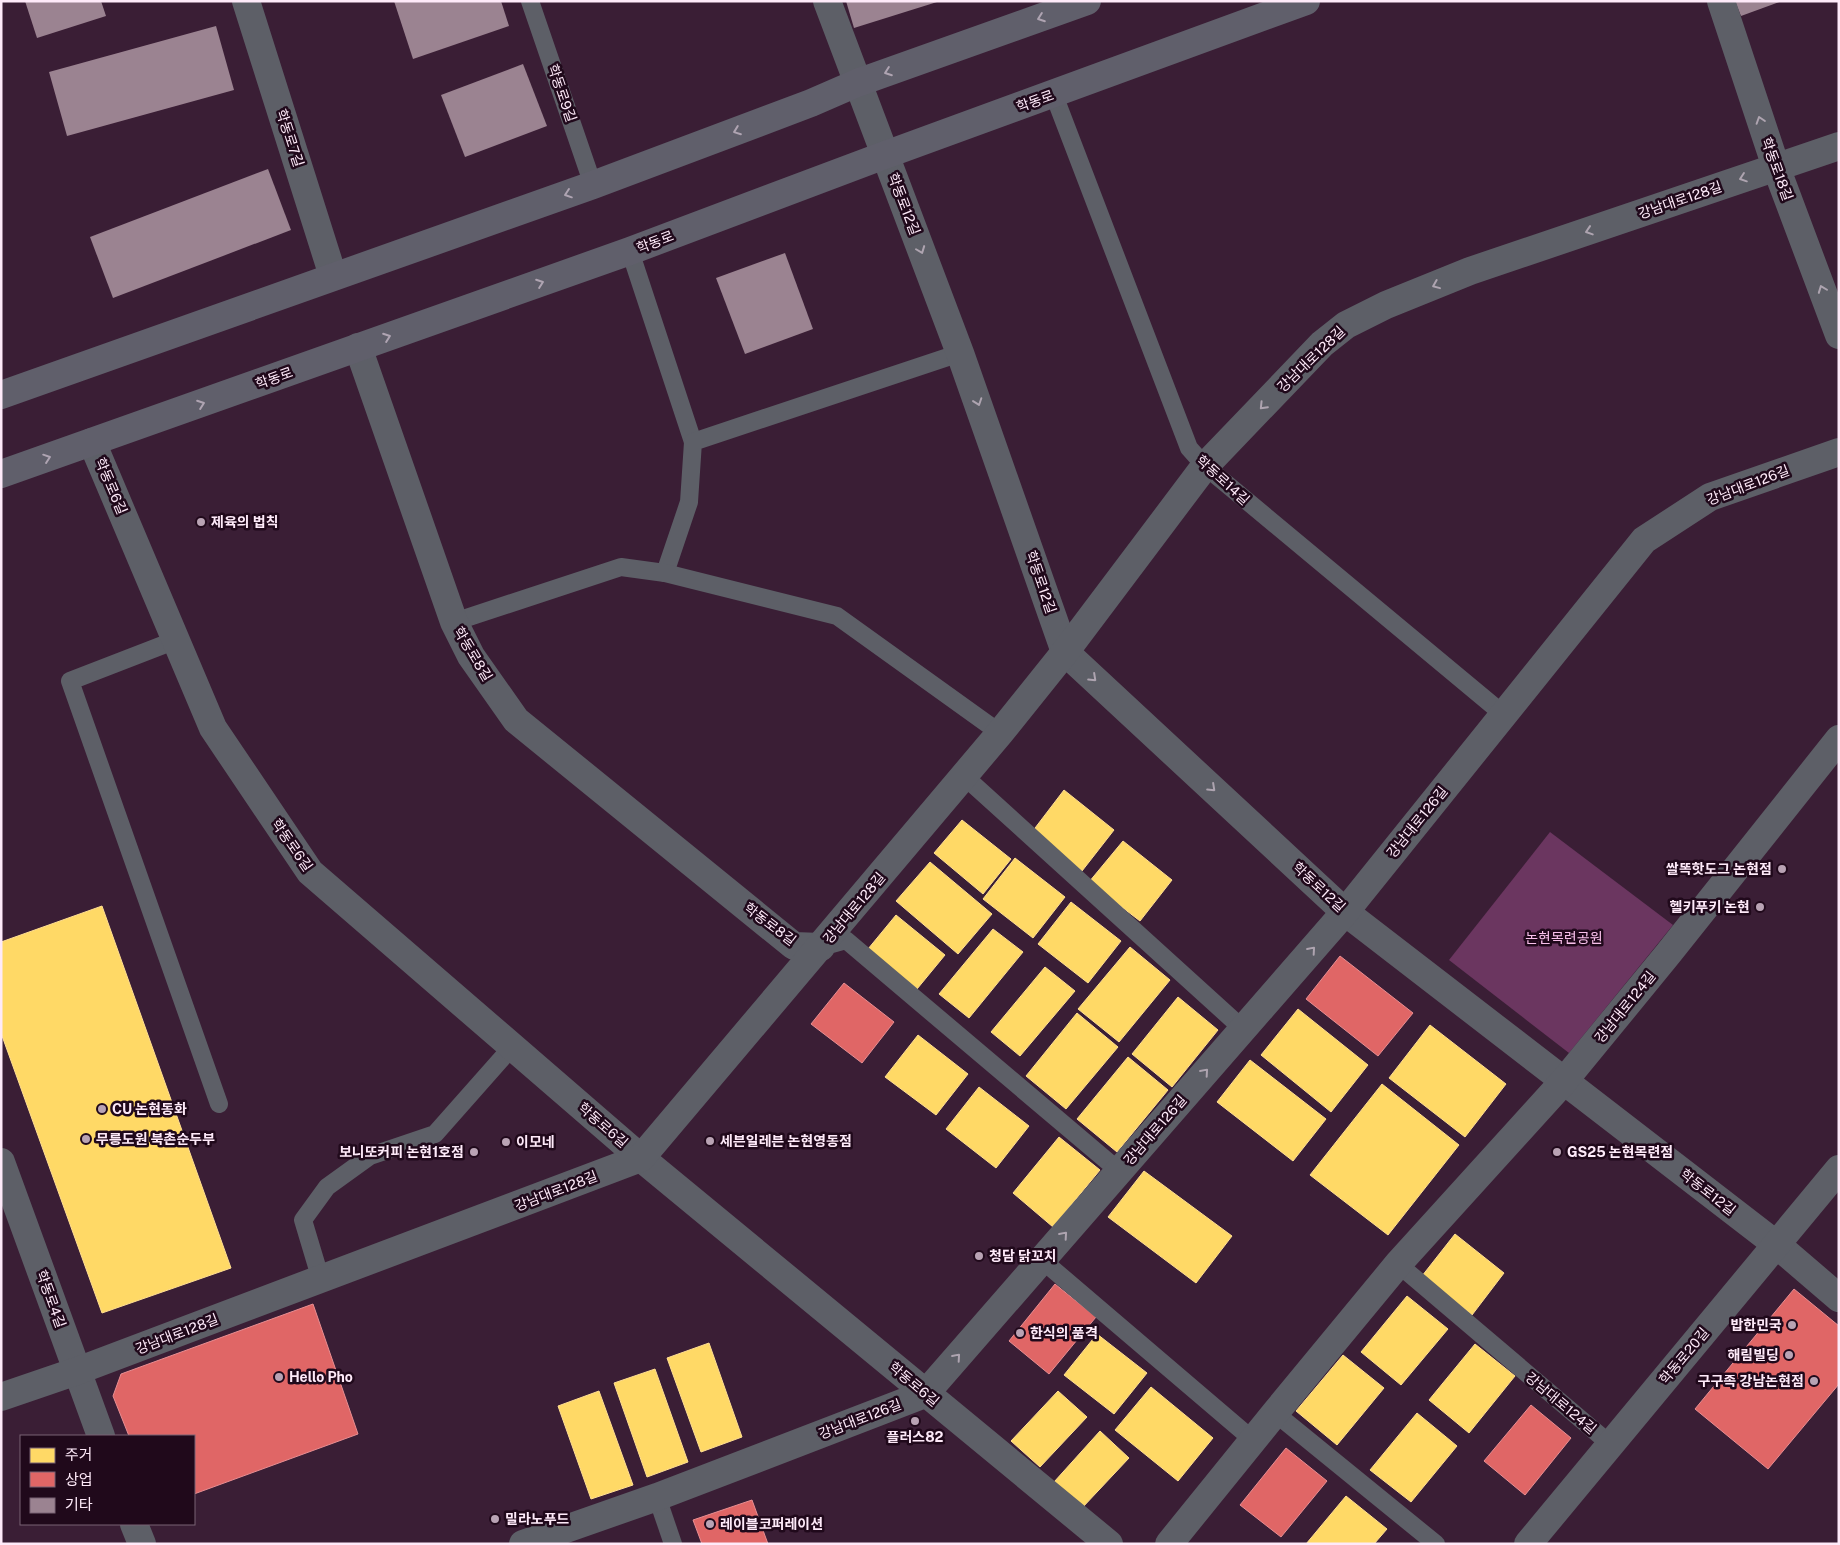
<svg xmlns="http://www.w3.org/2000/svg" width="1840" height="1545" viewBox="0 0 1840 1545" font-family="'Public Sans','Noto Sans KR',sans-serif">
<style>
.green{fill:#6b3660}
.homes{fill:#ffd966;stroke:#ffde92}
.shops{fill:#e06666;stroke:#e98e92}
.building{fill:#9b8391}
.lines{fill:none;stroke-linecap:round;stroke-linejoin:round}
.service{stroke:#5d5f67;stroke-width:18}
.minor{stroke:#5d5f67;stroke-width:28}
.secondary{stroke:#605f6b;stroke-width:28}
.oneway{stroke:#afa4b2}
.oneway2{stroke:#aea4b0}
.poi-dot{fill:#b9a3b4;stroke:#20091b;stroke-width:2}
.labels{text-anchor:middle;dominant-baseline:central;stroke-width:5;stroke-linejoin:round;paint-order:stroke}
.street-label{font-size:14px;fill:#feeaf9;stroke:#20091b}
.poi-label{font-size:14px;font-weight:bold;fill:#feeaf9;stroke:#20091b;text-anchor:start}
.park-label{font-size:14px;fill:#f9c0eb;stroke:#20091b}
</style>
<rect width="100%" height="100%" fill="#3a1e35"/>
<polygon class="green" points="1550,832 1673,925 1569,1053 1449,960"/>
<g class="homes">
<polygon points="1064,790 1114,830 1082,871 1032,832"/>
<polygon points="962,820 1011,859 983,894 934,853"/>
<polygon points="1123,841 1172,880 1140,921 1089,882"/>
<polygon points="1015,858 1065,897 1033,938 983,899"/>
<polygon points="930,862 992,914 958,954 896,901"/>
<polygon points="1071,902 1121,941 1088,983 1038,944"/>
<polygon points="102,906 231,1268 102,1313 1,1033 1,942"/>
<polygon points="896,915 945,955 917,989 868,949"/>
<polygon points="993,929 1023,952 969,1018 939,994"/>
<polygon points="1130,947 1170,980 1119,1042 1078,1009"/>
<polygon points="1045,967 1075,991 1020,1056 991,1032"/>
<polygon points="1178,997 1218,1030 1172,1087 1132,1054"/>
<polygon points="1298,1009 1368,1065 1331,1112 1261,1055"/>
<polygon points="1077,1013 1118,1047 1066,1109 1026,1076"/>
<polygon points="1430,1025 1506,1084 1465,1137 1389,1078"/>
<polygon points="918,1035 968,1074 936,1115 885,1077"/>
<polygon points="1128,1057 1168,1090 1117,1152 1077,1119"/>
<polygon points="1250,1060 1326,1119 1293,1161 1217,1102"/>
<polygon points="1382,1084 1459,1145 1388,1235 1310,1175"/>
<polygon points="979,1087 1029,1126 996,1168 946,1129"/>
<polygon points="1059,1137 1100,1170 1053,1227 1013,1193"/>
<polygon points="1144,1171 1232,1236 1196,1283 1108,1217"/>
<polygon points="1455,1234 1504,1273 1472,1315 1422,1276"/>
<polygon points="1407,1296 1448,1329 1401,1385 1361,1352"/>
<polygon points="1097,1334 1147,1373 1114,1414 1064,1375"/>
<polygon points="709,1343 742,1437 701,1452 667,1358"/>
<polygon points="1475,1344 1515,1376 1469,1433 1429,1400"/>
<polygon points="1343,1355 1384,1388 1337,1445 1296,1411"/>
<polygon points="655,1369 688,1462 647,1477 614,1383"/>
<polygon points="1151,1387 1213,1438 1178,1481 1115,1430"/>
<polygon points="599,1391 633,1485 591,1499 558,1406"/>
<polygon points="1058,1391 1087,1417 1040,1467 1011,1441"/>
<polygon points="1417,1413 1457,1446 1411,1502 1370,1470"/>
<polygon points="1100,1431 1129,1458 1082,1508 1054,1482"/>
<polygon points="1346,1496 1387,1529 1374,1544 1306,1544"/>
</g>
<g class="shops">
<polygon points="1340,956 1413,1013 1378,1056 1306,999"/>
<polygon points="844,983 894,1022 862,1063 811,1024"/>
<polygon points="1055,1284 1096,1317 1049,1374 1009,1341"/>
<polygon points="1794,1289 1839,1326 1839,1384 1768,1469 1695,1409"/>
<polygon points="313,1304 358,1434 194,1494 194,1436 129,1436 113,1396 121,1374"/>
<polygon points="1531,1405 1571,1438 1525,1495 1484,1461"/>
<polygon points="1286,1448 1327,1481 1281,1537 1240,1505"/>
<polygon points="752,1500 768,1544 702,1544 693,1520"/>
</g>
<g class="building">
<polygon points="25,1 101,1 106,16 37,38"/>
<polygon points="394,1 501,1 509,26 413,59"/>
<polygon points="846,1 937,1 937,2 854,28"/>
<polygon points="1735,1 1782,1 1741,16"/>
<polygon points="216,26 234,90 67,136 49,72"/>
<polygon points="523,64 547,126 465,157 441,95"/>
<polygon points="268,169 291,230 113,298 90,237"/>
<polygon points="785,253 813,329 745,354 716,278"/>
</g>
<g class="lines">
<g class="service">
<polyline points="530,1 593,185"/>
<polyline points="1054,95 1189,448 1205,466 1503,714"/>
<polyline points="630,251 693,442"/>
<polyline points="665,573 689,502 693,442 960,353"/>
<polyline points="454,622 621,567 665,573 837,616 1000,733"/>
<polyline points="176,640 70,681 219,1104"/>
<polyline points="964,776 1243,1029"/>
<polyline points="821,947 846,940 1119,1171"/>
<polyline points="1042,1260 1253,1440"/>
<polyline points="1398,1264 1610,1444"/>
<polyline points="321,1280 303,1220 327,1187 370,1156 435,1134 512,1047"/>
<polyline points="1275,1413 1436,1544"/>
<polyline points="657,1497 673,1544"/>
</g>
<g class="minor">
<polyline points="246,1 333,276"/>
<polyline points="827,1 960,353 1065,652 1345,912 1777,1245 1839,1298"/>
<polyline points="1721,1 1776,167 1839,335"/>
<polyline points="358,347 454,622 471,656 516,720 794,946 821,947"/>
<polyline points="92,442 213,728 310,872 641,1158 1109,1544"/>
<polyline points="1,1162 101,1436"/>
<polyline points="1,1397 77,1371 641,1158 1000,733 1065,652 1205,466 1322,344 1346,325 1386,305 1470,271 1839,146"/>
<polyline points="134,1524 142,1544"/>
<polyline points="523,1544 657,1497 925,1394 1345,912 1644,540 1710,497 1839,452"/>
<polyline points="1169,1544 1275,1413 1398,1264 1564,1081 1668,954 1839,739"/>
<polyline points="1528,1544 1839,1169"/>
</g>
<g class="secondary">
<polyline points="1,395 593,185 811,103 857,83 1087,1"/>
<polyline points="1,474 630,251 885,155 1306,1"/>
</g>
</g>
<defs><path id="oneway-chevron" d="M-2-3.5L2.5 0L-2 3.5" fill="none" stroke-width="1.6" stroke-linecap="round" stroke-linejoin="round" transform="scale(1.25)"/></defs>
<g class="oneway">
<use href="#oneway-chevron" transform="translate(1041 18) rotate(160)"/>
<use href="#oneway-chevron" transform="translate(888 72) rotate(160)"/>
<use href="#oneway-chevron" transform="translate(737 131) rotate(159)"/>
<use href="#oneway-chevron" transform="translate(568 194) rotate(161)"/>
<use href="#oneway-chevron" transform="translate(540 283) rotate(-20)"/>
<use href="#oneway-chevron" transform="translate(387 337) rotate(-20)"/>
<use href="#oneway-chevron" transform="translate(201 404) rotate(-20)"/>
<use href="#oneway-chevron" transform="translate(47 458) rotate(-19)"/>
</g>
<g class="oneway2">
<use href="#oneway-chevron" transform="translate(1760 120) rotate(-108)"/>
<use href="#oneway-chevron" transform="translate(1743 178) rotate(161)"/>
<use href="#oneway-chevron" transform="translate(1589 231) rotate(162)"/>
<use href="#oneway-chevron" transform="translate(921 250) rotate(69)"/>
<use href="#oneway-chevron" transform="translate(1436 285) rotate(158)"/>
<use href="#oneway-chevron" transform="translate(1822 289) rotate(-111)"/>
<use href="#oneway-chevron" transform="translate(978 402) rotate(71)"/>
<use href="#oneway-chevron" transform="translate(1263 406) rotate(134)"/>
<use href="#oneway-chevron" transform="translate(1093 678) rotate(43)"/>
<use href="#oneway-chevron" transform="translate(1212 788) rotate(43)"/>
<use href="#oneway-chevron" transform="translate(1312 950) rotate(-49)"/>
<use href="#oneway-chevron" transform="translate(1205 1072) rotate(-49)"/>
<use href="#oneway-chevron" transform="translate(1064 1235) rotate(-49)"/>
<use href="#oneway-chevron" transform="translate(957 1357) rotate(-49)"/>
</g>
<g class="poi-dot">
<circle cx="201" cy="522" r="5"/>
<circle cx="1782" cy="869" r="5"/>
<circle cx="1760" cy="907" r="5"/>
<circle cx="102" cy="1109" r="5"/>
<circle cx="86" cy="1139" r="5"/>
<circle cx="710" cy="1141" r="5"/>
<circle cx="506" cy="1142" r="5"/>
<circle cx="474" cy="1152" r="5"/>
<circle cx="1557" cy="1152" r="5"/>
<circle cx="979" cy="1256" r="5"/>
<circle cx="1792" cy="1325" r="5"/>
<circle cx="1020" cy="1333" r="5"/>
<circle cx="1789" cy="1355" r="5"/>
<circle cx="279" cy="1377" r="5"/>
<circle cx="1814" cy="1381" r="5"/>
<circle cx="915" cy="1421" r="5"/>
<circle cx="495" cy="1519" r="5"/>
<circle cx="710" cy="1524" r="5"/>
</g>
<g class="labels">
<g class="street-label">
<text transform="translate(562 93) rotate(71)">학동로9길</text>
<text transform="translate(1035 101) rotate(-20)">학동로</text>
<text transform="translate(290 138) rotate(72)">학동로7길</text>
<text transform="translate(1777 169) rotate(70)">학동로18길</text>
<text transform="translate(1680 200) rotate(-19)">강남대로128길</text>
<text transform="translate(904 204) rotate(69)">학동로12길</text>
<text transform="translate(655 242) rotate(-21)">학동로</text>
<text transform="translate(1311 359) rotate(-44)">강남대로128길</text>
<text transform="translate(274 378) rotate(-20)">학동로</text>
<text transform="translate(1223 480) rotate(42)">학동로14길</text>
<text transform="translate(1748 485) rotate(-21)">강남대로126길</text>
<text transform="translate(111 486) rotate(67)">학동로6길</text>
<text transform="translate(1041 582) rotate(71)">학동로12길</text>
<text transform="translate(473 654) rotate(59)">학동로8길</text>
<text transform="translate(1417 822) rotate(-51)">강남대로126길</text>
<text transform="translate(292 845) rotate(55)">학동로6길</text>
<text transform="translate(1319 887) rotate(43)">학동로12길</text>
<text transform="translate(854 908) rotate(-50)">강남대로128길</text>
<text transform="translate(770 924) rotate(37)">학동로8길</text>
<text transform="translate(1625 1007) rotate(-51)">강남대로124길</text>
<text transform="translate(603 1125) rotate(41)">학동로6길</text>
<text transform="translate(1155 1130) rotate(-49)">강남대로126길</text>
<text transform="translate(556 1191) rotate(-21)">강남대로128길</text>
<text transform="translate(1708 1192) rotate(38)">학동로12길</text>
<text transform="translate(51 1299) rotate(70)">학동로4길</text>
<text transform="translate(177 1334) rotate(-21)">강남대로128길</text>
<text transform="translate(1684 1356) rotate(-50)">학동로20길</text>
<text transform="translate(914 1384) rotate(40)">학동로6길</text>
<text transform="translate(1561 1403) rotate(40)">강남대로124길</text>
<text transform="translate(860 1419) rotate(-21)">강남대로126길</text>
</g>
<g class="poi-label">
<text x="211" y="522">제육의 법칙</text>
<text x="1772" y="869" text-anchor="end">쌀똑핫도그 논현점</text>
<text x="1750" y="907" text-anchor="end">헬키푸키 논현</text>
<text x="112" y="1109">CU 논현동화</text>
<text x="96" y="1139">무릉도원 북촌순두부</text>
<text x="720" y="1141">세븐일레븐 논현영동점</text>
<text x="516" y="1142">이모네</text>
<text x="464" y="1152" text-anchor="end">보니또커피 논현1호점</text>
<text x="1567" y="1152">GS25 논현목련점</text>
<text x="989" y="1256">청담 닭꼬치</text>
<text x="1782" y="1325" text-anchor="end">밥한민국</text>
<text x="1030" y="1333">한식의 품격</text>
<text x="1779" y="1355" text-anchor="end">해림빌딩</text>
<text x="289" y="1377">Hello Pho</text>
<text x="1804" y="1381" text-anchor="end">구구족 강남논현점</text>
<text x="915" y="1437" text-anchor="middle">플러스82</text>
<text x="505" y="1519">밀라노푸드</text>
<text x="720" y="1524">레이블코퍼레이션</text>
</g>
<g class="park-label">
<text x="1564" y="938">논현목련공원</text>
</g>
</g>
<rect width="1840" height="1545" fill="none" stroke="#feeaf9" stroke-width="5"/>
<rect x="20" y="1435" width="175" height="90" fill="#20091b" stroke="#796374"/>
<rect x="30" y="1448" width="25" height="15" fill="#ffd966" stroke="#796374"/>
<text x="65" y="1460" font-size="15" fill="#feeaf9">주거</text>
<rect x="30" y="1472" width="25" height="15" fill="#e06666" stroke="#796374"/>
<text x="65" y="1485" font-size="15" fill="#feeaf9">상업</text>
<rect x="30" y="1498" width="25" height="15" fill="#9b8391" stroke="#796374"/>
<text x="65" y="1510" font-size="15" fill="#feeaf9">기타</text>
</svg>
